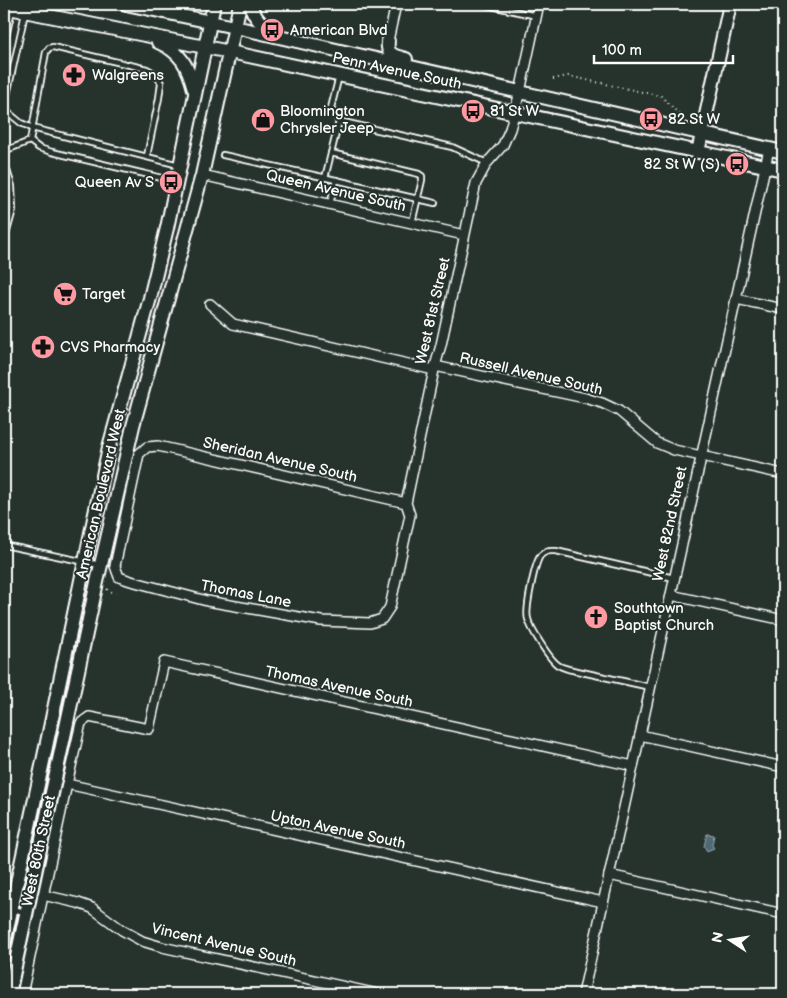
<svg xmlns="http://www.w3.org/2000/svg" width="787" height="998" viewBox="0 0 787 998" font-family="'Balsamiq Sans',sans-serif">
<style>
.water{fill:#506b76;stroke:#96a6ad}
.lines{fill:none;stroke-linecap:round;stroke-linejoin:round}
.lane-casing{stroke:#fff;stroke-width:8}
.street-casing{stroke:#fff;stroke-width:12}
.secondary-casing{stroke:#fff;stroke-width:16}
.path{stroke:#fff;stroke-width:2;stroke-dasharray:1 4;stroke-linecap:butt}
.lane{stroke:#26332d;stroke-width:4.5}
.street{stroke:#26332d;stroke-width:9}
.secondary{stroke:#26332d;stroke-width:12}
.labels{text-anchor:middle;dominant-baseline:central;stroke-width:4;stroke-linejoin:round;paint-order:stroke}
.poi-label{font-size:15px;fill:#fff;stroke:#26332d;text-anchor:start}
.street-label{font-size:15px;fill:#fff;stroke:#26332d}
</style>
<rect width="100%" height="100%" fill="#26332d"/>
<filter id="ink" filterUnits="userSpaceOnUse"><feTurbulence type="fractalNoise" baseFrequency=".02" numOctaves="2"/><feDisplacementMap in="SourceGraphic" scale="10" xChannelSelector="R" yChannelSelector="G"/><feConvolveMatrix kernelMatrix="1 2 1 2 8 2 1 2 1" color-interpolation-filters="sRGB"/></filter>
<g filter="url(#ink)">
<polygon class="water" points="707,834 714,835 712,845 714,848 707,851 704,846"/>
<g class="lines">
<g class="lane-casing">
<g id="lane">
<polyline points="482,4 537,16"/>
<polyline points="4,45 12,10"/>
<polyline points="4,109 21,123 32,128 179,165"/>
<polyline points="4,109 27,4"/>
<polyline points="339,121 331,108 339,76"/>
<polyline points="30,141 39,148 52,152 162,178 176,178"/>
<polyline points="4,151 30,141 46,52 49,48 53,47 147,69 156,74 161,83 159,98 147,156"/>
<polyline points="331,153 419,174 422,176 422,180 412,223"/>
<polyline points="223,155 336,180"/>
<polyline points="4,161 12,186 13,210 4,242"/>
<polyline points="325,178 339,121 452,147 487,163"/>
<polyline points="330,204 336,180 435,203"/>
<polyline points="4,545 100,565"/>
<path d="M650,687L568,669C565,668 561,667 558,665C550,660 530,628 528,619C525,610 535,561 541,555C546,550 550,551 556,551L674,578"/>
<polyline points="4,907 25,912"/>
</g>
</g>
<g class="street-casing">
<g id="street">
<polyline points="388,41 396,4"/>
<polyline points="202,175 464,235"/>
<polyline points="736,299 783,309"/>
<polyline points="210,304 233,324 434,370"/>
<polyline points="435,366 585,398 602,403 619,411 657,443 674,450 783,474"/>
<polyline points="406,503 158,446 147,447 139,454 115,566 119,577 131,581 207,601 321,621 370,623 382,619 390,607 410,515 406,503 434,370 441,345 476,183 487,163 503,145 510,129 520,92 539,4"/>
<polyline points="671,595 783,620"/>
<polyline points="640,735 783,767"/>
<polyline points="67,784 603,902"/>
<polyline points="609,875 783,914"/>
<polyline points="43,895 78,903 92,908 122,930 142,941 162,947 378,994"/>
<polyline points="22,994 67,784 81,723 89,717 149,729 164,662 633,766"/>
<polyline points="583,994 769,149"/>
</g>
</g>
<g class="secondary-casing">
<g id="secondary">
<polyline points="126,4 244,29 783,152"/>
<path d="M250,4C255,20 262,24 275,34"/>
<polyline points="4,7 230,52 783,170"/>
<polyline points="159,8 181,4"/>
<path d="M388,41C386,55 394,56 406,59"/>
<path d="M158,42C181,52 188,66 194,89"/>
<polyline points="698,152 730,4"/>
<polyline points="4,943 42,766 109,447 150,298 167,228 214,4"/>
<polyline points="9,994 97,582 133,426 202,175 240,4"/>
</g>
</g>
<g class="path">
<polyline points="553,79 568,76 661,96 682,117"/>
<polyline points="107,589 109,591 116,593"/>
</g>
<use href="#lane" class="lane"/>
<use href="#street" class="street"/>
<use href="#secondary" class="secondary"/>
</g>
</g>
<defs>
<g id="bus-disc" transform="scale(1.25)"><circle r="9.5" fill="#ff9aa2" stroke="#26332d"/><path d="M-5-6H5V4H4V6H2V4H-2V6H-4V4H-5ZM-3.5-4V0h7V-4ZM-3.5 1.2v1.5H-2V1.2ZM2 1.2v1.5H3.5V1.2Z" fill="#111"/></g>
<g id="pharmacy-disc" transform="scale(1.25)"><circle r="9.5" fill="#ff9aa2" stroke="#26332d"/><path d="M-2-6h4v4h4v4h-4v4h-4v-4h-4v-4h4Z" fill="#111"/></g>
<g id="shop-disc" transform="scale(1.25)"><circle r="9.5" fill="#ff9aa2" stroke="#26332d"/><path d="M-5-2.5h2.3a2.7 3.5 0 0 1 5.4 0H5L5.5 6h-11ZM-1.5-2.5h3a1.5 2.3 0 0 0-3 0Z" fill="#111"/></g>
<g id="supermarket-disc" transform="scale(1.25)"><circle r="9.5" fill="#ff9aa2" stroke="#26332d"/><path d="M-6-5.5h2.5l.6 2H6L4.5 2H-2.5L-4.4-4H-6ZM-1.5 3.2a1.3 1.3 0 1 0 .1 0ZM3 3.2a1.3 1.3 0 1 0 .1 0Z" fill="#111"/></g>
<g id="church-disc" transform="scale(1.25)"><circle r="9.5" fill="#ff9aa2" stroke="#26332d"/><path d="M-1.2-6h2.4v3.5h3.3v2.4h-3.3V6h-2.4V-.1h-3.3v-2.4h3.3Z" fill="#111"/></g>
</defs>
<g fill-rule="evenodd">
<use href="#bus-disc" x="272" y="30"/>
<use href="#pharmacy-disc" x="74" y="75"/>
<use href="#bus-disc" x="473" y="111"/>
<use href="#bus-disc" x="651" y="119"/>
<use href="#shop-disc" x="263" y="120"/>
<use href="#bus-disc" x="737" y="164"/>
<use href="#bus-disc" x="171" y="182"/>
<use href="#supermarket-disc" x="65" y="294"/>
<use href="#pharmacy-disc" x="43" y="347"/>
<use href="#church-disc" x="596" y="617"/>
</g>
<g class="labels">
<g class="poi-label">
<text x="290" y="30">American Blvd</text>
<text x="92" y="75">Walgreens</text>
<text x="280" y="111">Bloomington<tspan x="280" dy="17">Chrysler Jeep</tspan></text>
<text x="490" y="111">81 St W</text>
<text x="668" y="119">82 St W</text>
<text x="720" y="164" text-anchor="end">82 St W (S)</text>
<text x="154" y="182" text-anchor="end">Queen Av S</text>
<text x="82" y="294">Target</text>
<text x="60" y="347">CVS Pharmacy</text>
<text x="614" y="608">Southtown<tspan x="614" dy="17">Baptist Church</tspan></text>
</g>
<g class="street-label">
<text transform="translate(397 71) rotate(12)">Penn Avenue South</text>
<text transform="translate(336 191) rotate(13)">Queen Avenue South</text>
<text transform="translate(433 311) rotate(-77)">West 81st Street</text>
<text transform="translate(531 374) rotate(13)">Russell Avenue South</text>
<text transform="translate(280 460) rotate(13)">Sheridan Avenue South</text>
<text transform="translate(101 494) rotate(-77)">American Boulevard West</text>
<text transform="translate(670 524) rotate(-78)">West 82nd Street</text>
<text transform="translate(246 594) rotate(11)">Thomas Lane</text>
<text transform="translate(339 687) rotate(12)">Thomas Avenue South</text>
<text transform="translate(338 830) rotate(12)">Upton Avenue South</text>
<text transform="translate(39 851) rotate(-78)">West 80th Street</text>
<text transform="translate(224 945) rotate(13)">Vincent Avenue South</text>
</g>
</g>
<rect width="787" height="998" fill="none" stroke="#26332d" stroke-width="20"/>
<rect x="10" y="10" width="767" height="978" fill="none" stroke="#fff" stroke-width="2" filter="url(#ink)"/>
<g transform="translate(730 940) rotate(282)" stroke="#26332d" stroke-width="4" paint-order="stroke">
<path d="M0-4L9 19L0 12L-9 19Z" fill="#ffffff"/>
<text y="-8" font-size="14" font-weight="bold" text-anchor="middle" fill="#ffffff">N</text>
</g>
<path d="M594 55v8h139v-8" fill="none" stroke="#ffffff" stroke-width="2.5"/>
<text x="602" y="55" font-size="15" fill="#ffffff" stroke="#26332d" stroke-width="4" paint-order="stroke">100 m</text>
</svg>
